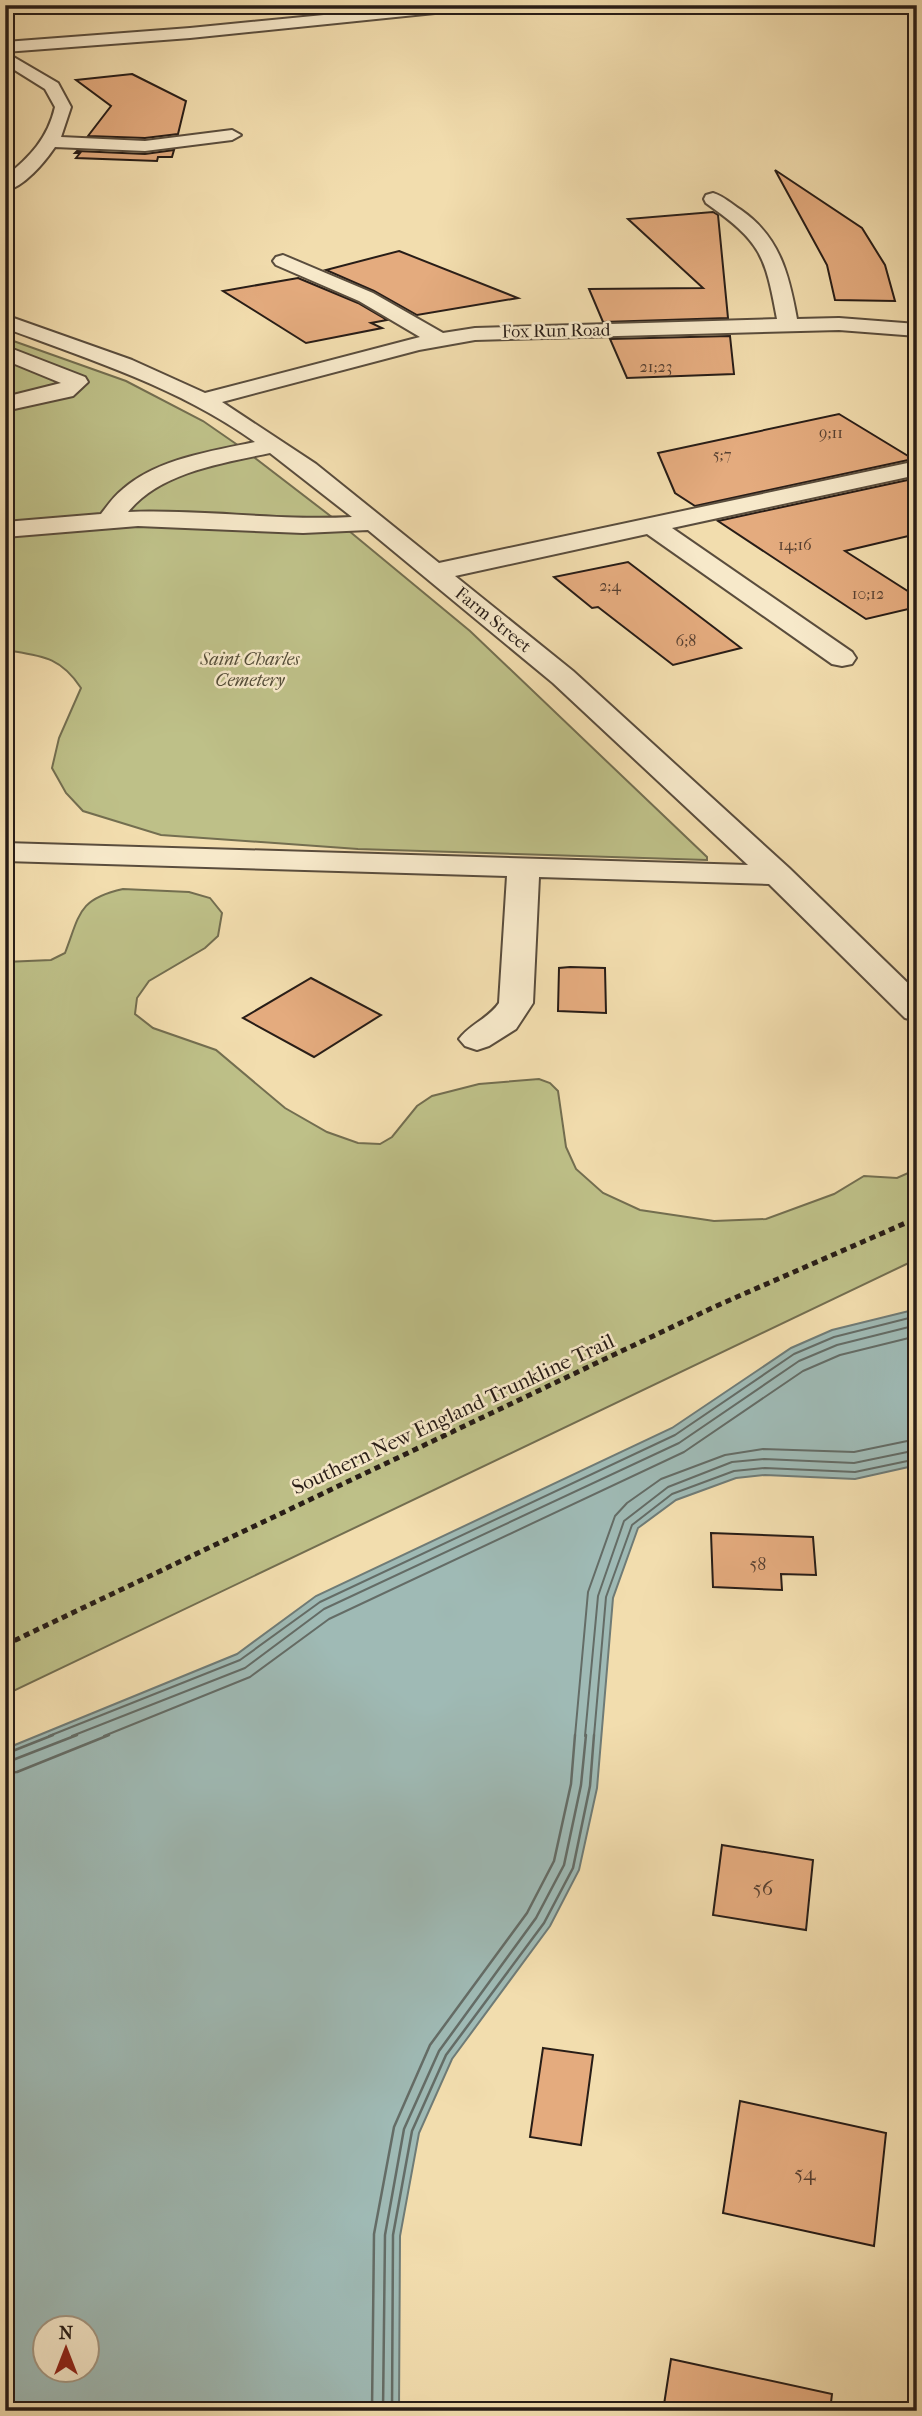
<svg xmlns="http://www.w3.org/2000/svg" width="922" height="2416" viewBox="0 0 922 2416" font-family="'IM FELL French Canon',serif">
<style>
.green{fill:#bec088;stroke:#736e50;stroke-width:2}
.water{fill:#9fbab5;stroke:#6f7b76;stroke-width:2;fill-rule:evenodd}
.lines{fill:none;stroke-linecap:round;stroke-linejoin:round}
.shore-far1{stroke:#646c66;stroke-width:2}
.shore{stroke:#646c66;stroke-width:2.5}
.building{fill:#e4ab7e;stroke:#281d17;stroke-width:2}
.minor-casing{stroke:#5a4d3d;stroke-width:4}
.path{stroke:#281d17;stroke-width:5;stroke-dasharray:6 4.5;stroke-linecap:butt}
.minor{fill:#f7e9ca;fill-rule:evenodd}
.labels{text-anchor:middle;dominant-baseline:central;stroke-width:5;stroke-linejoin:round;paint-order:stroke}
.far-number-label{font-size:16px;fill:#574031}
.far-street-label{font-size:18px;fill:#281d17;stroke:#f7e9ca}
.far-park-label{font-size:18px;font-style:italic;fill:#554e39;stroke:#f7e9ca}
.number-label{font-size:18px;fill:#574031}
.street-label{font-size:21px;fill:#281d17;stroke:#f7e9ca}
.near-number-label{font-size:21px;fill:#574031}
</style>
<rect width="100%" height="100%" fill="#f2ddae"/>
<filter id="stains"><feTurbulence type="fractalNoise" baseFrequency=".00286" numOctaves="4"/><feColorMatrix values="0 0 0 0 .2 0 0 0 0 .09 0 0 0 0 .02 0 0 0 .5 -.17"/></filter>
<radialGradient id="worn" r=".72"><stop offset=".6" stop-color="#630" stop-opacity="0"/><stop offset="1" stop-color="#630" stop-opacity=".3"/></radialGradient>
<g class="green">
<path d="M5,338L126,381L203,421L242,448L337,521L470,631L707,857V860L358,849L161,835L83,811L66,793L52,768L59,738L81,688C60,656 41,656 5,650Z"/>
<path d="M123,889L189,892L210,898L222,913L218,936L205,948L149,981L137,998L135,1014L153,1028L216,1050L285,1108L327,1132L358,1143L380,1144L392,1137L417,1106L432,1096L479,1084L539,1079L550,1083L558,1091L566,1147L576,1169L603,1193L640,1210L714,1221L766,1219L834,1194L864,1176L897,1178L917,1169V1259L5,1695V962L51,960L65,953C80,914 78,899 123,889Z"/>
</g>
<path class="water" d="M917,1309V1464L913,1466L855,1479L765,1475L736,1478L676,1500L638,1528L613,1598L597,1788L579,1870L550,1926L452,2059L419,2133L400,2236L399,2411H5V1749L237,1654L316,1596L672,1428L791,1348L832,1330ZM46,2328H88V2370H46Z"/>
<g class="lines">
<g class="shore-far1">
<polyline points="49,1736 240,1660 320,1602 675,1435 794,1354 834,1337 917,1316"/>
<polyline points="72,1736 245,1668 324,1609 679,1443 799,1361 837,1345 917,1325"/>
<polyline points="104,1736 250,1677 329,1619 684,1452 803,1371 840,1355 917,1336"/>
<polyline points="575,1736 588,1592 615,1516 627,1503 661,1479 725,1455 763,1449 854,1452 917,1439"/>
<polyline points="585,1736 598,1596 624,1521 668,1487 732,1462 764,1459 854,1463 917,1450"/>
<polyline points="594,1736 606,1597 632,1525 672,1494 734,1471 765,1468 855,1472 917,1459"/>
</g>
<g class="shore">
<polyline points="5,1754 53,1735"/>
<polyline points="5,1763 77,1735"/>
<polyline points="5,1773 17,1772 109,1735"/>
<polyline points="372,2411 374,2234 394,2127 430,2045 527,1913 554,1861 571,1784 575,1735"/>
<polyline points="383,2411 385,2235 404,2129 439,2051 536,1918 564,1865 581,1785 586,1735"/>
<polyline points="392,2411 393,2235 412,2131 446,2055 544,1923 573,1868 590,1786 594,1735"/>
</g>
</g>
<g class="building">
<polygon points="132,74 186,101 178,134 145,138 88,136 111,106 76,80"/>
<polygon points="174,150 172,157 158,157 157,161 76,158 80,153 75,153 77,151 145,154"/>
<polygon points="775,170 862,228 885,265 895,301 835,300 827,265"/>
<polygon points="713,212 718,215 728,318 603,322 589,289 703,288 628,219"/>
<polygon points="399,251 518,298 417,315 374,291 326,270"/>
<polygon points="298,278 358,303 387,320 371,323 382,328 306,343 223,291"/>
<polygon points="730,336 734,374 627,378 610,339"/>
<polygon points="839,414 913,459 695,506 675,493 658,453"/>
<polygon points="917,478 917,534 845,551 917,597 917,607 866,619 718,521"/>
<polygon points="628,562 741,648 673,665 598,607 592,608 554,577"/>
<polygon points="570,967 605,968 606,1013 558,1011 559,968"/>
<polygon points="311,978 381,1015 314,1057 243,1018"/>
<polygon points="711,1533 813,1537 816,1575 781,1574 782,1590 713,1587"/>
<polygon points="722,1845 813,1860 806,1930 713,1915"/>
<polygon points="543,2048 593,2055 581,2145 530,2137"/>
<polygon points="740,2101 886,2133 874,2246 723,2213"/>
<polygon points="671,2359 832,2394 830,2411 663,2411"/>
</g>
<g class="lines">
<g class="minor-casing">
<g id="minor">
<polygon points="427,5 481,5 474,9 190,38 5,52 5,42 190,28"/>
<path d="M5,52L58,83L71,107L61,137L145,141L232,130L241,135L232,140L145,151L55,147C44,163 24,187 5,191V177C30,157 48,138 55,107L45,89L5,64Z"/>
<path d="M713,193C723,196 732,204 741,210C780,237 789,275 797,319L839,318L917,324V336L839,330L475,340L419,350L222,402L316,464L439,563L917,461V475L672,528L852,652L856,658L852,664L842,666L832,664L647,534L455,576L573,671L789,868L917,992V1021L905,1018L769,884L539,877L533,1003L516,1029L489,1046L477,1050L465,1046L459,1039C470,1024 488,1019 499,1003L507,876L5,861V843L748,865L553,683L368,530L303,533L138,526L5,537V522L101,514C108,505 114,496 123,489C157,459 212,451 255,442C180,388 91,360 5,328V315L132,360L205,393L420,337L359,301L276,265L273,261L276,257L283,255L373,293L443,333L475,328L777,319C765,254 761,242 706,203L704,199L706,195ZM270,453L352,517C277,521 203,509 128,512C160,472 223,463 270,453Z"/>
<polygon points="5,346 85,377 88,382 73,396 5,411 5,397 61,383 5,360"/>
</g>
</g>
<polyline class="path" points="5,1645 714,1307 917,1218"/>
<use href="#minor" class="minor"/>
</g>
<g class="labels">
<g class="far-number-label">
<text x="656" y="366">21;23</text>
<text x="831" y="432">9;11</text>
<text x="722" y="454">5;7</text>
<text x="795" y="544">14;16</text>
<text x="610" y="585">2;4</text>
<text x="868" y="593">10;12</text>
<text x="686" y="640">6;8</text>
</g>
<g class="far-street-label">
<text transform="translate(556 331) rotate(-1)">Fox Run Road</text>
<text transform="translate(493 620) rotate(39)">Farm Street</text>
</g>
<g class="far-park-label">
<text x="250" y="659">Saint Charles<tspan x="250" dy="21">Cemetery</tspan></text>
</g>
<g class="number-label">
<text x="758" y="1564">58</text>
</g>
<g class="street-label">
<text transform="translate(453 1414) rotate(-25)">Southern New England Trunkline Trail</text>
</g>
<g class="near-number-label">
<text x="763" y="1888">56</text>
<text x="805" y="2173">54</text>
</g>
</g>
<rect width="922" height="2416" fill="none" stroke="#f2ddae" stroke-width="28"/>
<rect x="7" y="7" width="908" height="2402" fill="none" stroke="#281d17" stroke-width="3.5"/>
<rect x="14" y="14" width="894" height="2388" fill="none" stroke="#281d17" stroke-width="2"/>
<g transform="translate(66 2349)"><circle r="33" fill="#f7e9ca" stroke="#a49782" stroke-width="2"/>
<path d="M0-5L12 26L0 18L-12 26Z" fill="#8f2418"/>
<text y="-10" font-size="19" font-weight="bold" text-anchor="middle" fill="#281d17">N</text>
</g>
<rect width="100%" height="100%" filter="url(#stains)"/>
<rect width="100%" height="100%" fill="url(#worn)"/>
</svg>
